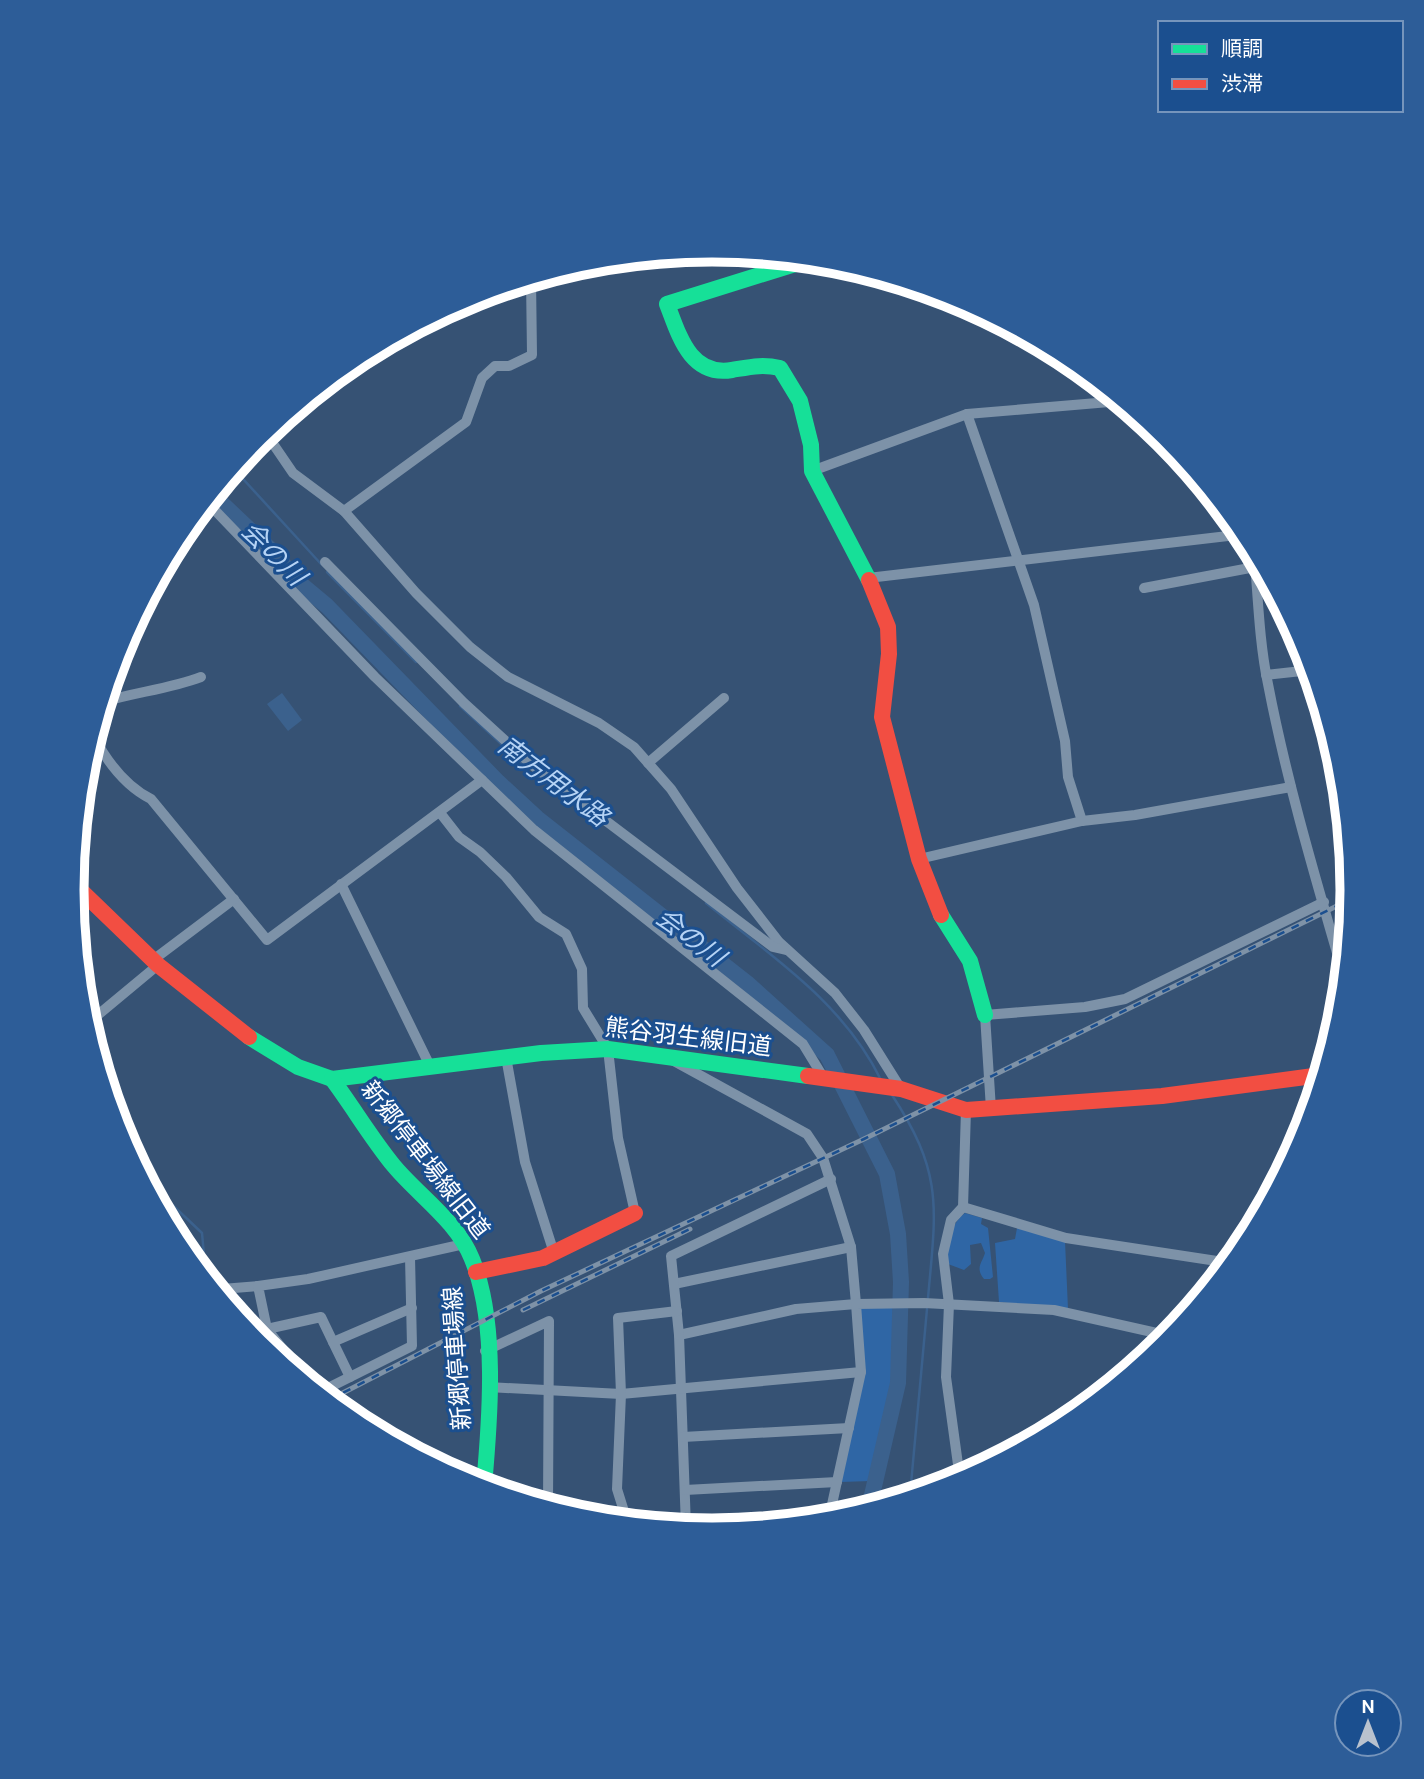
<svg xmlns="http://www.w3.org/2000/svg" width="1424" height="1779" viewBox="0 0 1424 1779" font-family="Overpass,'Noto Sans JP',sans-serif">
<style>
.green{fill:#2f66a5}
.water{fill:#3b618d}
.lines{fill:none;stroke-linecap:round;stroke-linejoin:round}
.stream{stroke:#3b618d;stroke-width:2.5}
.river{stroke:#3b618d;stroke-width:16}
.street{stroke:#7d92a8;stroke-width:10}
.fast{stroke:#16e098;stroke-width:16}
.jam{stroke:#f24e42;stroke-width:16}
.rail-casing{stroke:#7e92a7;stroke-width:5}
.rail{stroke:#1b4f8f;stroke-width:2.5;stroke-dasharray:8;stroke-linecap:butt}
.labels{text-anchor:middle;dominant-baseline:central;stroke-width:6;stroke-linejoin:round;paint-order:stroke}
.street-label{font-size:24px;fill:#fff;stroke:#1b4f8f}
.water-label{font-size:26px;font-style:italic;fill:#b5d3f5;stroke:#1b4f8f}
.rim{fill:none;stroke:#fff;stroke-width:9}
</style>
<rect width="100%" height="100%" fill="#365274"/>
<g class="green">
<path d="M965,1213L982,1218L981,1224L988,1228L993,1277L990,1279H984C975,1268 982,1263 985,1253L981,1243L970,1245L971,1264L964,1270L948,1264C946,1246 950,1224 965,1213Z"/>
<polygon points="1017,1228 1065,1241 1068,1309 999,1302 995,1243 1015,1239"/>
<polygon points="895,1304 892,1390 871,1481 840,1482 863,1372 858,1306"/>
</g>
<polygon class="water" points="282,693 302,720 288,731 267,704"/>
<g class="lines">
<g class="stream">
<polyline points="233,468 321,564"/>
<polyline points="327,572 416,662"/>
<polyline points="1271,604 1281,602"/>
<polyline points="460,706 525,766"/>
<polyline points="533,772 550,785"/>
<path d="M706,903C771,956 843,1002 881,1080"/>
<path d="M892,1095C944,1174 936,1208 928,1298"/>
<polyline points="144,1178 202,1233 206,1277"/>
<polyline points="910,1495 927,1309"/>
</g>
<polyline class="river" points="212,494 274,553 297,581 327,606 498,782 537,818 747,983 827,1055 887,1174 898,1234 901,1282 898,1383 869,1508"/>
<g class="street">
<polyline points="967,414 1034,605 1065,741 1068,777 1082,821"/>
<polyline points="265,432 293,473 344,511 416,593 470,647 508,677 599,723 634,747 671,789 737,888 779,942 835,993 864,1030 901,1089"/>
<polyline points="812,471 967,414 1121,401"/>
<polyline points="206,501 375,677 534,830 803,1044 825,1080"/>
<polyline points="344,511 466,422 482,378 495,366 509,366 532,355 531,279"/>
<path d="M1254,551C1258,595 1259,641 1268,684C1287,783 1316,880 1344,977"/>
<polyline points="325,562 464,703 532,765 773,947 786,950"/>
<polyline points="868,578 1245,534"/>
<polyline points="1144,588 1255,567"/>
<polyline points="1266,675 1311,670"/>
<path d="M103,702C136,692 169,689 201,677"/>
<path d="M93,735C106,760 125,786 151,799L267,940L482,780"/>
<polyline points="648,763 724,698"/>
<polyline points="441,814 459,837 480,852 506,877 539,917 566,934 582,969 583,1008 608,1049 618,1138 635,1213"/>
<polyline points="919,859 1082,821 1135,815 1291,787"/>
<polyline points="341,884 430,1066"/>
<polyline points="153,960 234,899"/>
<polyline points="87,1024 158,965"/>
<polyline points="506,1057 525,1162 554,1253"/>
<polyline points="674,1061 807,1134 823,1158 851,1247 856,1304 796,1309 679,1335 686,1527"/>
<polyline points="991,1109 985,1015 1085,1007 1125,999 1324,902"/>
<polyline points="963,1207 1066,1238 1230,1263"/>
<polyline points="674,1284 851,1247"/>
<polyline points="222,1289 258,1286"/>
<polyline points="267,1329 321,1317 333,1342"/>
<polyline points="679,1335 671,1256 831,1179"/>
<polyline points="485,1351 549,1321 548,1505"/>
<polyline points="350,1377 333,1342 412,1308"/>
<polyline points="311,1385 267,1329 258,1286 308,1279 464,1244"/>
<polyline points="488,1387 621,1394 861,1372 856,1304 924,1303 1054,1310 1170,1336"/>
<polyline points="320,1392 412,1346 410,1257"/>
<polyline points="683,1437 849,1428"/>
<polyline points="960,1479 946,1377 949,1304 943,1254 951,1220 963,1207 966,1110"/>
<polyline points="685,1490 837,1482"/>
<polyline points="829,1518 861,1372"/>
<polyline points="627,1521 617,1489 621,1394 618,1318 677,1311"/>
</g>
<g class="fast">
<path d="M811,259L667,304C679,335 690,377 732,370C750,367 762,364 780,368L800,401L811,445L812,471L869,580"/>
<polyline points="941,915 970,961 985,1015"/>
<polyline points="249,1037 298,1067 332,1079 541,1053 608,1049 808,1076"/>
<path d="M332,1079C353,1107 371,1138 394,1166C419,1196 457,1221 472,1259C498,1323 490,1419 484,1486"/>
</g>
<g class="jam">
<polyline points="869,580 888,627 889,654 882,717 919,859 941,915"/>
<polyline points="72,882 158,965 249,1037"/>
<polyline points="808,1076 901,1089 966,1110 1162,1096 1321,1075"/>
<polyline points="476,1272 543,1258 635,1213"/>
</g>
<g class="rail-casing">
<g id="rail">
<polyline points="523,1310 690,1229"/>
<polyline points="329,1400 541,1291 864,1139 1351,899"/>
</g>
</g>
<use href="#rail" class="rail"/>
</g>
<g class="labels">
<g class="street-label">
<text transform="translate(688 1039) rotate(7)">熊谷羽生線旧道</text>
<text transform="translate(424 1161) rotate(52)">新郷停車場線旧道</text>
<text transform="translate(459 1358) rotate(-94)">新郷停車場線</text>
</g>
<g class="water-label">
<text transform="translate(272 555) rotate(45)">会の川</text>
<text transform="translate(552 783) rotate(37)">南方用水路</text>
<text transform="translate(689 939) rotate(37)">会の川</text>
</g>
</g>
<path d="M0 0H1424V1779H0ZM84 890a628 628 0 1 1 1256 0a628 628 0 1 1-1256 0Z" fill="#2d5d98" fill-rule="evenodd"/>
<path class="rim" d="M84 890a628 628 0 1 1 1256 0a628 628 0 1 1-1256 0Z"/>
<rect x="1158" y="21" width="245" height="91" fill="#1b4f8f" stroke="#7695bc" stroke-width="2"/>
<rect x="1172" y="44" width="35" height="10" fill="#16e098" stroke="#7695bc" stroke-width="2"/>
<text x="1221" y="56" font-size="21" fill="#ffffff">順調</text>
<rect x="1172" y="79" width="35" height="10" fill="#f24e42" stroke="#7695bc" stroke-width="2"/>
<text x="1221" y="91" font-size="21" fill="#ffffff">渋滞</text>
<g transform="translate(1368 1723)"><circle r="33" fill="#1b4f8f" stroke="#7695bc" stroke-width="2"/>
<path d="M0-5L12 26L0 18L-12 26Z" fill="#b9c2ce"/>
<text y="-10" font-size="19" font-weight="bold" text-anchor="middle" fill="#ffffff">N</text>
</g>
</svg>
